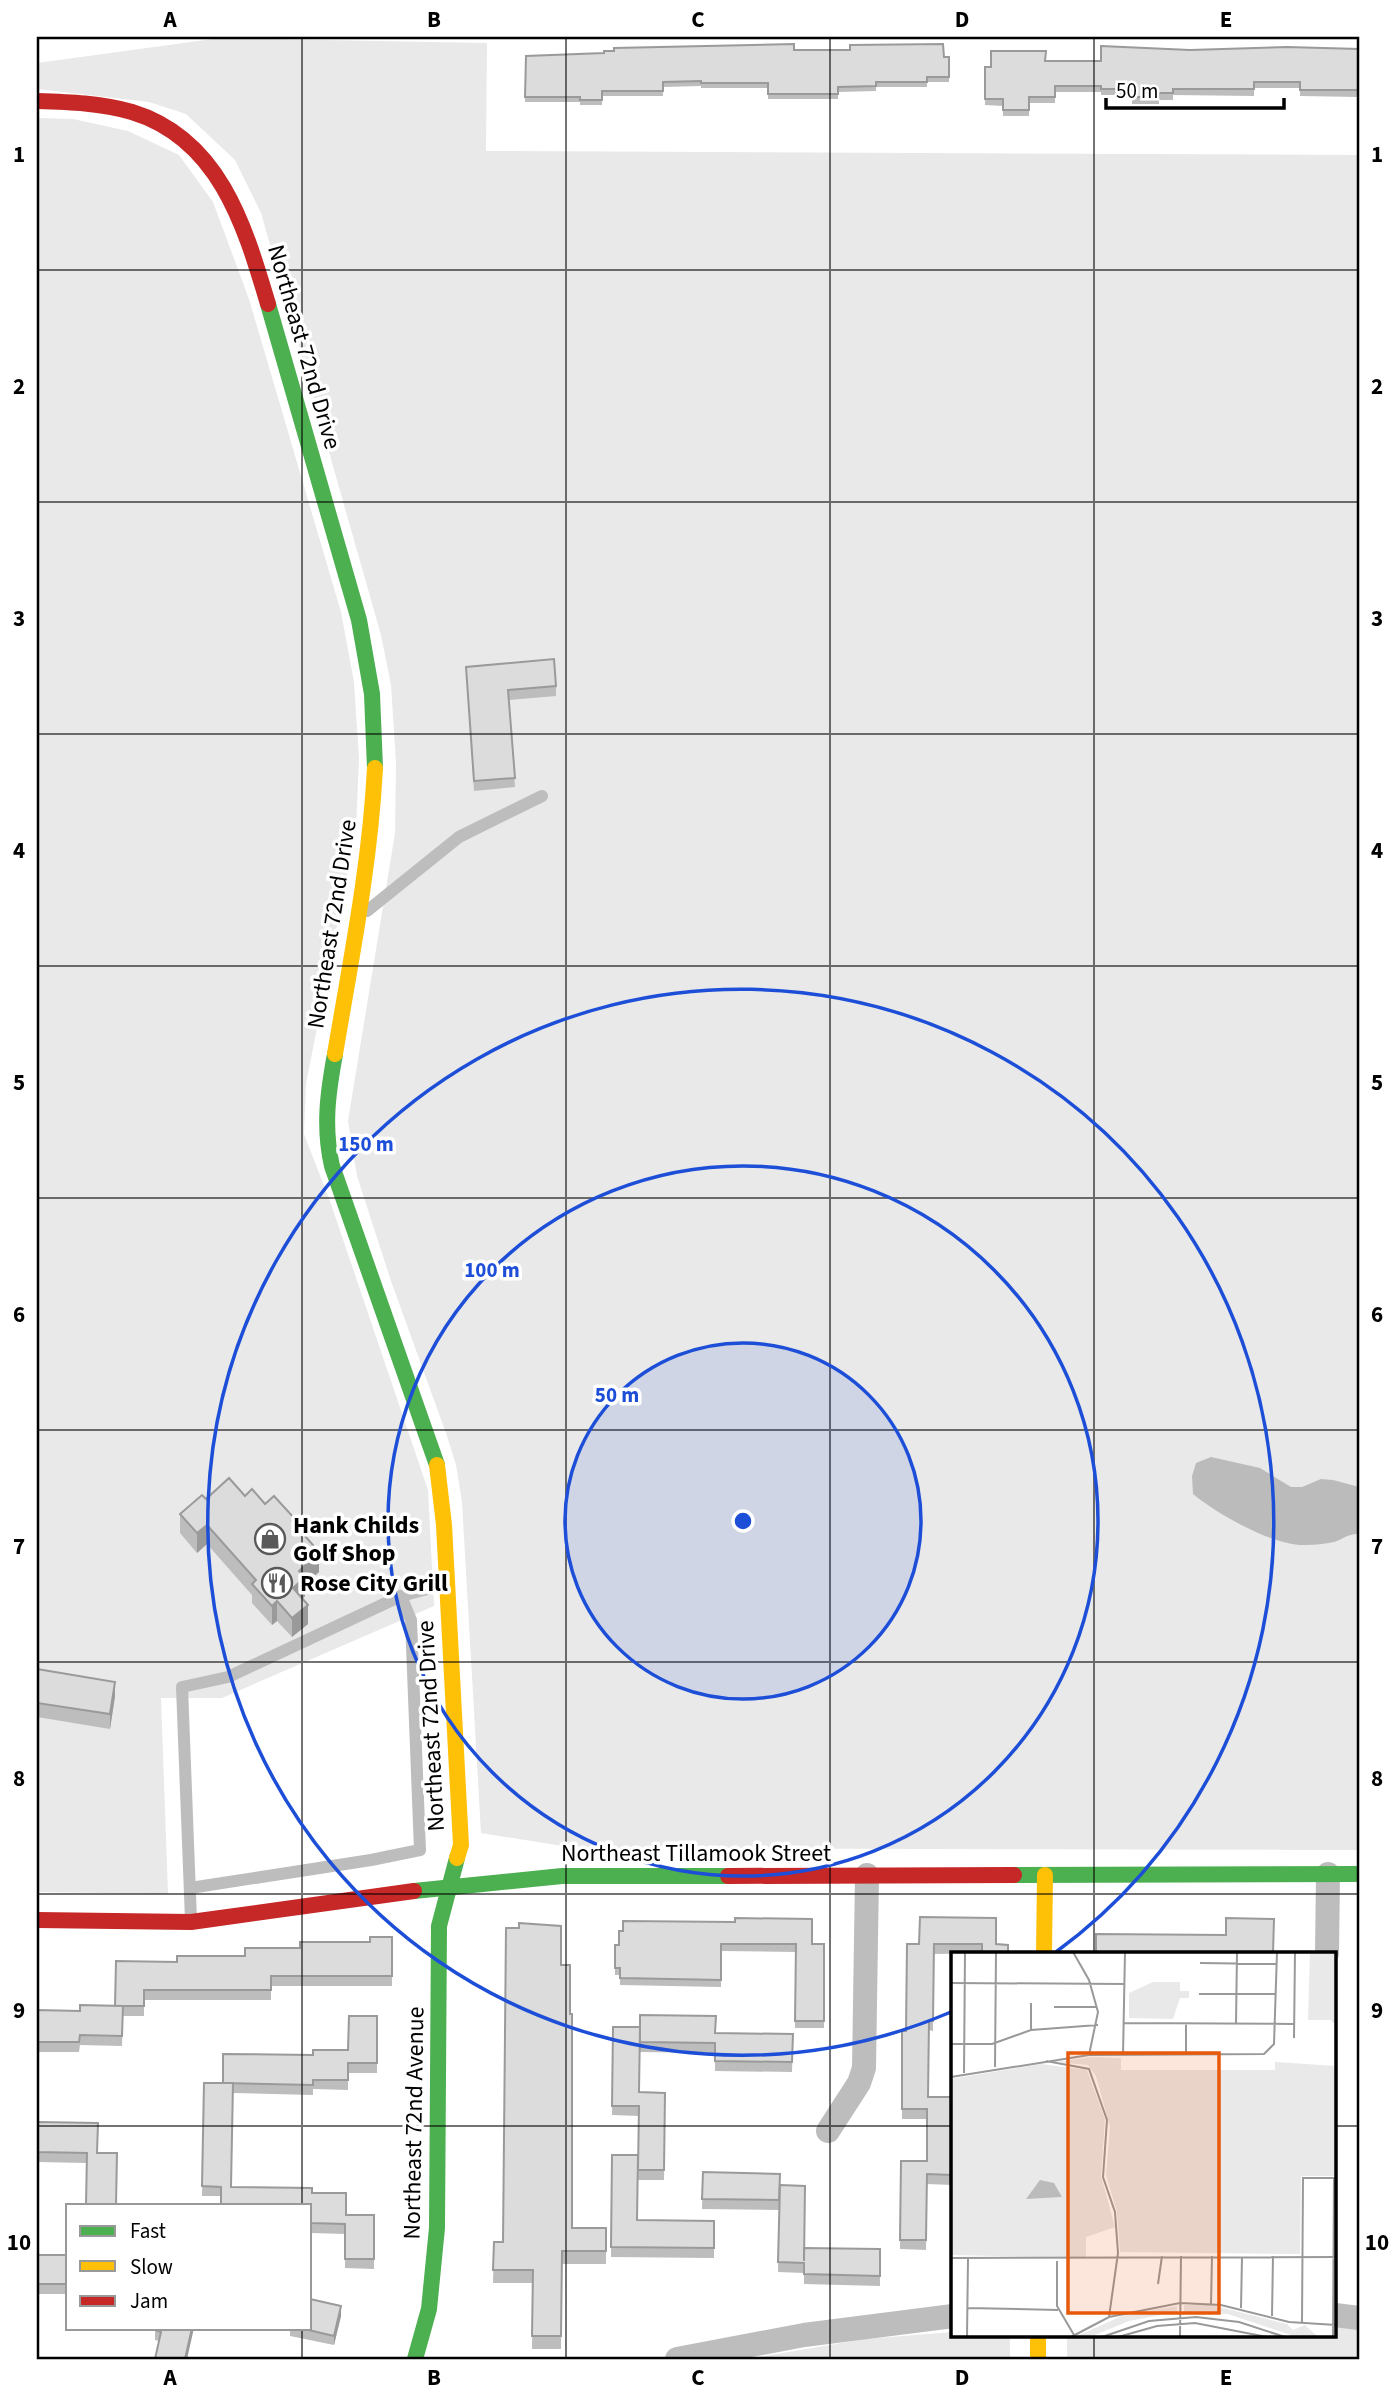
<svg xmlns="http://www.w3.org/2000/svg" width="1396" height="2396" viewBox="0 0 1396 2396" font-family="'Source Sans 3',sans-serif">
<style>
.green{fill:#e9e9e9}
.water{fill:#bbb}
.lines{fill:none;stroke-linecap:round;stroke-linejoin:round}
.lane{stroke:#bdbdbd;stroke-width:12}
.street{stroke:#bdbdbd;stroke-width:24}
.fast{stroke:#4caf50;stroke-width:16}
.slow{stroke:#ffc107;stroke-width:16}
.jam{stroke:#c62828;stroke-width:16}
.wall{fill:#bdbdbd}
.shaded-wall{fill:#9a9a9a}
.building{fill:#dcdcdc;stroke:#9a9a9a;stroke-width:2}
.grid{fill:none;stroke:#000;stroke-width:2;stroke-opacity:0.55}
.ring{fill:none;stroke:#1d4ed8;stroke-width:3.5}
.labels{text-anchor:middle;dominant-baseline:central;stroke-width:7;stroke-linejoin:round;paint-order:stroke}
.street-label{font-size:24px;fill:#000;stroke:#fff}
.poi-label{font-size:24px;font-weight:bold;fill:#000;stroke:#fff;text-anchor:start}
.inset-road{fill:none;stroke:#999;stroke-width:2}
.view{fill:#e8590c;fill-opacity:0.15;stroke:#e8590c;stroke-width:3.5}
.inset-edge{fill:none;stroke:#000;stroke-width:3.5}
.centre{fill:#1d4ed8;stroke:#fff;stroke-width:3.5}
.ring-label{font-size:21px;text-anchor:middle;font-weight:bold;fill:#1d4ed8;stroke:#fff;stroke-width:7;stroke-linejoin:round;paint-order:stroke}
.neatline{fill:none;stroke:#000;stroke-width:2.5}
.grid-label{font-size:23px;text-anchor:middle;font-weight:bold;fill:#000}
</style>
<rect width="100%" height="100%" fill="#fff"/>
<g class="green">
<polygon points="220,38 487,43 486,151 1359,155 1359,1850 575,1848 481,1833 462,1502 456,1465 447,1436 391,1281 357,1176 348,1121 395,833 396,763 391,685 381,635 261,213 235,160 186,114 149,102 37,89 37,63"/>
<polygon points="37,118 73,119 128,131 179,155 213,202 249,299 341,612 354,682 359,758 356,829 306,1084 304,1134 331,1204 428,1490 434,1606 222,1698 161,1698 168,1894 37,1892"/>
<polygon points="1335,2325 1359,2328 1359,2359 1067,2359 1067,2335 1335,2335"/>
<polygon points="953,2332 953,2335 1010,2335 1010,2359 747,2359 865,2339"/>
</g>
<path class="water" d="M1211,1457L1260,1468L1291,1487H1302L1321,1479L1333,1480L1359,1487V1534C1349,1533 1343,1539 1334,1542C1325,1544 1315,1545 1306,1545C1275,1547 1217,1514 1193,1494L1192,1476L1196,1463Z"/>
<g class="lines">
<g class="lane">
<polyline points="367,911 459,837 542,796"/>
<polyline points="190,1888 371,1860 420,1850 411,1620 401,1596"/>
<polyline points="191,1920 182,1687 228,1677 401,1596 446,1584"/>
</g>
<g class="street">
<polyline points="1327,1953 1328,1874"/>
<polyline points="828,2131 859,2083 864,2068 867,1875"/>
<polyline points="1335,2315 1359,2318"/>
<polyline points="677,2359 804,2335 953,2316"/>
</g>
<g class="fast">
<polyline points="268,304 359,620 372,694 375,768"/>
<path d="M335,1054C328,1092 323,1127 332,1166L437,1465"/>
<polyline points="1014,1875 1359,1874"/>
<polyline points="414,1891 562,1876 728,1876"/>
<polyline points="415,2359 429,2309 437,2228 439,1926 457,1858"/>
</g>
<g class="slow">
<path d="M335,1054C351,959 370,865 375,768"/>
<polyline points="437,1465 444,1525 461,1845 457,1858"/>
<polyline points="1044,1953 1045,1875"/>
<polyline points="1038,2335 1038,2359"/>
</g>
<g class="jam">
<path d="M37,101C69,102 101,103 132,112C220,139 245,227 268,304"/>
<polyline points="728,1876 1014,1875"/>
<polyline points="37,1920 191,1922 414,1891"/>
</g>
</g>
<g class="wall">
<polygon points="1359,49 1359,97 1300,96 1300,88 1254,88 1254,96 1173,95 1173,100 1159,100 1159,104 1132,104 1132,95 1101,95 1101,92 1055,92 1055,103 1029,103 1029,116 1003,116 1003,106 985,105 985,67 991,67 1046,61 1101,61 1190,50"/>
<polygon points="794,50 949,57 949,82 927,82 927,87 876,87 876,91 838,92 838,99 768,99 768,88 701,88 701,86 663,87 663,96 602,96 602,105 580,105 580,102 525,102 526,56"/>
<polygon points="466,667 556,686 556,696 509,700 515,787 474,791"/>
<polygon points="245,1496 265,1504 295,1524 319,1572 305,1584 305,1596 303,1599 308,1624 292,1637 277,1621 272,1625 252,1603 252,1595 207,1544 197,1553 180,1533 180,1514 206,1499"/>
<polygon points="37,1669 115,1696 110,1729 37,1717"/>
<polygon points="619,1931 824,1944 824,2028 795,2028 795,1952 721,1951 721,1987 620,1985 620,1975 615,1975 615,1945 619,1945"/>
<polygon points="392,1937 392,1986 271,1986 271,2000 144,2000 144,2016 123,2016 122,2046 80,2045 79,2052 37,2052 37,2010 80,2011 115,2006 177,1962 245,1956 300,1948 370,1942"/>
<polygon points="907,1944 996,1944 1008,1953 934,1954 933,2031 929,2030 928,2097 953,2097 952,2185 927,2184 926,2250 900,2249 901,2161 927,2161 927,2119 902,2119 902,2031 906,2031"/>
<polygon points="561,1965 572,2228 606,2228 606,2264 562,2264 561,2349 532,2349 533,2283 493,2283 494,2242 503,2242"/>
<polygon points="640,2015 715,2033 793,2034 792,2072 715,2071 715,2053 640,2052"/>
<polygon points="377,2016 377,2073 348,2073 348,2090 313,2089 313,2095 233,2093 231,2187 312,2193 346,2215 374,2215 374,2269 345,2268 345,2234 311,2233 311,2226 310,2226 310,2205 221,2196 202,2196 204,2083 223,2083 313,2055 348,2050"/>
<polygon points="613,2027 639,2092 665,2093 664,2180 638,2180 637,2220 714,2221 714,2258 611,2257 612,2155 638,2165 639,2116 612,2115"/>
<polygon points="37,2122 98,2123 87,2163 37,2162"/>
<polygon points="703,2172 780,2185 804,2248 880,2249 880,2286 804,2284 804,2273 778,2272 779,2210 702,2209"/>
<rect x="37" y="2255" width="31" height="39"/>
<polygon points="341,2316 334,2345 290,2336 290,2330 280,2328 310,2328"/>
<polygon points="194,2328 159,2341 155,2340 155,2330"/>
</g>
<g class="shaded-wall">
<polygon points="207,1525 207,1544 197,1553 197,1533"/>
<polygon points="319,1552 319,1572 305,1584 305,1596 293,1607 293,1588 299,1571"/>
<polygon points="277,1601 277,1621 272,1625 272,1606"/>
<polygon points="308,1605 308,1624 292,1637 292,1618"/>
<polygon points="115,1682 115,1696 110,1729 110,1714"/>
<polygon points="341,2306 341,2316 334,2345 334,2336"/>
<polygon points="192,2328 194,2328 187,2359 185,2359"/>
</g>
<g class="building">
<polygon points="794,44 794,50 850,50 850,45 943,44 944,57 949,57 949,77 927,77 927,82 876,82 876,86 838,87 838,94 768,94 768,83 701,83 701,81 663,82 663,91 602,91 602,100 580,100 580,97 525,97 526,56 604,53 604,51 614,51 614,48"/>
<polygon points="1101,46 1190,50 1287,47 1359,49 1359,90 1300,90 1300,82 1254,82 1254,89 1173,89 1173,93 1159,93 1159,97 1132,97 1132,89 1101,89 1101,86 1055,86 1055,97 1029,97 1029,110 1003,110 1003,99 985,99 985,67 991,67 991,51 1046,51 1045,61 1101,61"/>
<polygon points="554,659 556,686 508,690 515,778 474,781 466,667"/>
<polygon points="229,1478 245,1496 252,1489 265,1504 274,1496 295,1519 292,1521 319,1552 299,1571 305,1577 293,1588 308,1605 292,1618 277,1601 272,1606 252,1584 256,1580 207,1525 197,1533 180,1514 202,1495 206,1499"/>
<polygon points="37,1669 115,1682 110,1714 37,1703"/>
<polygon points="920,1917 996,1918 996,1944 1008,1945 1008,1953 982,1953 982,1944 934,1944 933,2021 929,2021 928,2097 953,2097 952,2175 927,2174 926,2240 900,2240 901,2161 927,2161 927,2109 902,2109 902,2031 906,2031 907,1944 919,1944"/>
<polygon points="735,1918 812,1919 812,1944 824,1944 824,2021 795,2021 796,1944 721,1944 721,1980 620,1978 620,1968 615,1968 615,1945 619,1945 619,1931 623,1931 623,1921 735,1922"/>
<polygon points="1226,1918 1274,1919 1273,1953 1096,1953 1096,1934 1226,1935"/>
<polygon points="519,1923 561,1926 561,1965 570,1965 570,2014 572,2014 572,2228 606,2228 606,2251 562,2251 561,2336 532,2336 533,2270 493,2270 494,2242 503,2242 506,1928 519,1928"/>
<polygon points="370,1937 392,1937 392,1976 271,1976 271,1990 144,1990 144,2006 115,2006 116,1961 177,1962 177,1956 245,1956 245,1948 300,1948 300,1942 370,1942"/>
<polygon points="80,2005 123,2006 122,2036 80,2035 79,2042 37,2042 37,2010 80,2011"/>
<polygon points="640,2015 716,2016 715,2033 793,2034 792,2062 715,2061 715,2043 640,2042"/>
<polygon points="349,2016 377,2016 377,2063 348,2063 348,2080 313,2080 313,2085 223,2083 223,2054 313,2055 313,2050 348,2050"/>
<polygon points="613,2027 640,2027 639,2092 665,2093 664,2170 638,2170 639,2106 612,2106"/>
<polygon points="204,2083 233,2083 231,2187 312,2188 312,2193 346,2193 346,2215 374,2215 374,2259 345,2259 345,2224 311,2223 311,2217 310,2217 310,2205 221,2205 221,2187 202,2186"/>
<polygon points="37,2122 98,2123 97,2153 117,2153 116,2205 86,2205 87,2153 37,2152"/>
<polygon points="612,2155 638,2155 637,2220 714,2221 714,2248 611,2247"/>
<polygon points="703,2172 780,2174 779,2200 702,2199"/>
<polygon points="780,2185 805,2186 804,2261 804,2248 880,2249 880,2276 804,2274 804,2263 778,2262"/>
<rect x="37" y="2255" width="31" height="29"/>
<polygon points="310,2299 341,2306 334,2336 300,2328 310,2328"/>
<polygon points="156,2328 192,2328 185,2359 155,2359 161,2332 155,2330"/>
</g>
<path class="grid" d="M302,37V2205M566,37V2359M830,37V2359M1094,37V1953M37,270H1359M37,502H1359M37,734H1359M37,966H1359M37,1198H1359M37,1430H1359M37,1662H1359M37,1894H1359M37,2126H953M1335,2126H1359M302,2328V2359M1094,2335V2359"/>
<circle cx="743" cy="1521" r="178" fill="#1d4ed8" fill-opacity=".12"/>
<g class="ring">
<circle cx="743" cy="1521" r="178"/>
<circle cx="743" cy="1521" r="355"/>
<path d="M951 2012A533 533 0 1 1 1056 1952"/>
</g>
<defs>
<g id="shop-ring" transform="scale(1.575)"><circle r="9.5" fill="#fff" stroke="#595959" stroke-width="1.5"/><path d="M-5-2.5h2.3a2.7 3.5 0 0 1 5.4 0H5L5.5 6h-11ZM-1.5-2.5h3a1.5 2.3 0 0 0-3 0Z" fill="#595959"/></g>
<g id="restaurant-ring" transform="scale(1.575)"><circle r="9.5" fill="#fff" stroke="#595959" stroke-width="1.5"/><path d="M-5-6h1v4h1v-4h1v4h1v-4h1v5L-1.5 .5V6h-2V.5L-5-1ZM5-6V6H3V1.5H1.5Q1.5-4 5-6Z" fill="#595959"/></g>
</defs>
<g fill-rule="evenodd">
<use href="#shop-ring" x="270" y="1539"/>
<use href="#restaurant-ring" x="277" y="1583"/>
</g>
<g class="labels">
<g class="street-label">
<text transform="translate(304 347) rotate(74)">Northeast 72nd Drive</text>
<text transform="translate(332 924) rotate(-81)">Northeast 72nd Drive</text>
<text transform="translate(431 1726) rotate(-93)">Northeast 72nd Drive</text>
<text x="696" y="1853">Northeast Tillamook Street</text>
<text transform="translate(414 2123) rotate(-89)">Northeast 72nd Avenue</text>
</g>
<g class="poi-label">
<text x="293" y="1525">Hank Childs<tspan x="293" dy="28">Golf Shop</tspan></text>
<text x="300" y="1583">Rose City Grill</text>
</g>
</g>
<g transform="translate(951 1952)">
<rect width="385" height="385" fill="#fff"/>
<path d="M359,0H385V74L380,68H357ZM229,30V39H238V46H229L222,67L178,66V41L202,30ZM141,105L170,106V118H324V110L385,114V224H350L349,302L169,300L166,260L155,223L159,175L145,124L137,113L105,110ZM90,112L136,118L154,167L150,224L164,275L135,285V306L0,303V127ZM233,353H260L336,372L342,378L354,373L367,385H346L277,362L233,360ZM226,354V360L178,369L139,385H124L173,363Z" fill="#e9e9e9"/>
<path d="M89,228L103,231L111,245L75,247Z" fill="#bbb"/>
<path class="inset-road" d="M122,0L138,28L147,60L138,103M249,11L326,12M0,31L174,32M248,42H325M103,55H145M173,71L343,72M285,72L286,0M80,78V51M343,86L344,0M0,92H41L80,78L147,73M235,102V72M172,103L174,0M95,109L138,117L156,168L152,225L164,260L167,301L158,365M44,115L45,0M13,121L14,0M0,125L138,103L313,102L323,92L326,0M0,306L385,305M106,309V354L123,383M207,332L211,304M260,352L261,304M16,356L107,358M290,356L291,305M321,364L322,304M351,371L352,226H385M16,385L17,307M120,385L158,365L229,351L270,353L338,370L385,373M151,385L198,369L245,365L288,370L334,385M167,385L206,374L244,371L316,385M213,385H270M229,385L230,304M382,385L383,226"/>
<path class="view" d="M117,101H268V361H117Z"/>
<rect width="385" height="385" class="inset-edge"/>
</g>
<circle cx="743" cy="1521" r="10" class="centre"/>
<g class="ring-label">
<text x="366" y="1151">150 m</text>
<text x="492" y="1277">100 m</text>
<text x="617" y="1402">50 m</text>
</g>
<rect width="1396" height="2396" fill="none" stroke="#ffffff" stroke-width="77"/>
<rect x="66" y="2204" width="245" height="126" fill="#ffffff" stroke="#999999" stroke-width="2"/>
<rect x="80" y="2226" width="35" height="10" fill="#4caf50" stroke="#999999" stroke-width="2"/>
<text x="130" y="2238" font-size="21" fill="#000000">Fast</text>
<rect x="80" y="2261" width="35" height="10" fill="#ffc107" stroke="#999999" stroke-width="2"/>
<text x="130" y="2274" font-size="21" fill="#000000">Slow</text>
<rect x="80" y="2296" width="35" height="10" fill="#c62828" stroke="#999999" stroke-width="2"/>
<text x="130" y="2308" font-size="21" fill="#000000">Jam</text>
<path d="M1106 98v10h178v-10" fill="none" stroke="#000000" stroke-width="3.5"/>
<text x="1116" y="98" font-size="21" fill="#000000" stroke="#ffffff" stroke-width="5" paint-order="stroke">50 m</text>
<rect x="38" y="38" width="1320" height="2320" class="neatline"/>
<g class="grid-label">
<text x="170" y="27">A</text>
<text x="434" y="27">B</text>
<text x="698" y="27">C</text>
<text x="962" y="27">D</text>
<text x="1226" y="27">E</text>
<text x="19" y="162">1</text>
<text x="1377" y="162">1</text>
<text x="19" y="394">2</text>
<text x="1377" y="394">2</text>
<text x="19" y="626">3</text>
<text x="1377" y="626">3</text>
<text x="19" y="858">4</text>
<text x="1377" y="858">4</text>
<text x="19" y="1090">5</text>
<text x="1377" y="1090">5</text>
<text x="19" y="1322">6</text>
<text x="1377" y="1322">6</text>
<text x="19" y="1554">7</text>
<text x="1377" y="1554">7</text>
<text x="19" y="1786">8</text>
<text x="1377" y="1786">8</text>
<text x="19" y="2018">9</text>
<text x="1377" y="2018">9</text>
<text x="19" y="2250">10</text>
<text x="1377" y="2250">10</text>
<text x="170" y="2385">A</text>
<text x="434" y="2385">B</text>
<text x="698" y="2385">C</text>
<text x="962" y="2385">D</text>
<text x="1226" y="2385">E</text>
</g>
</svg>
